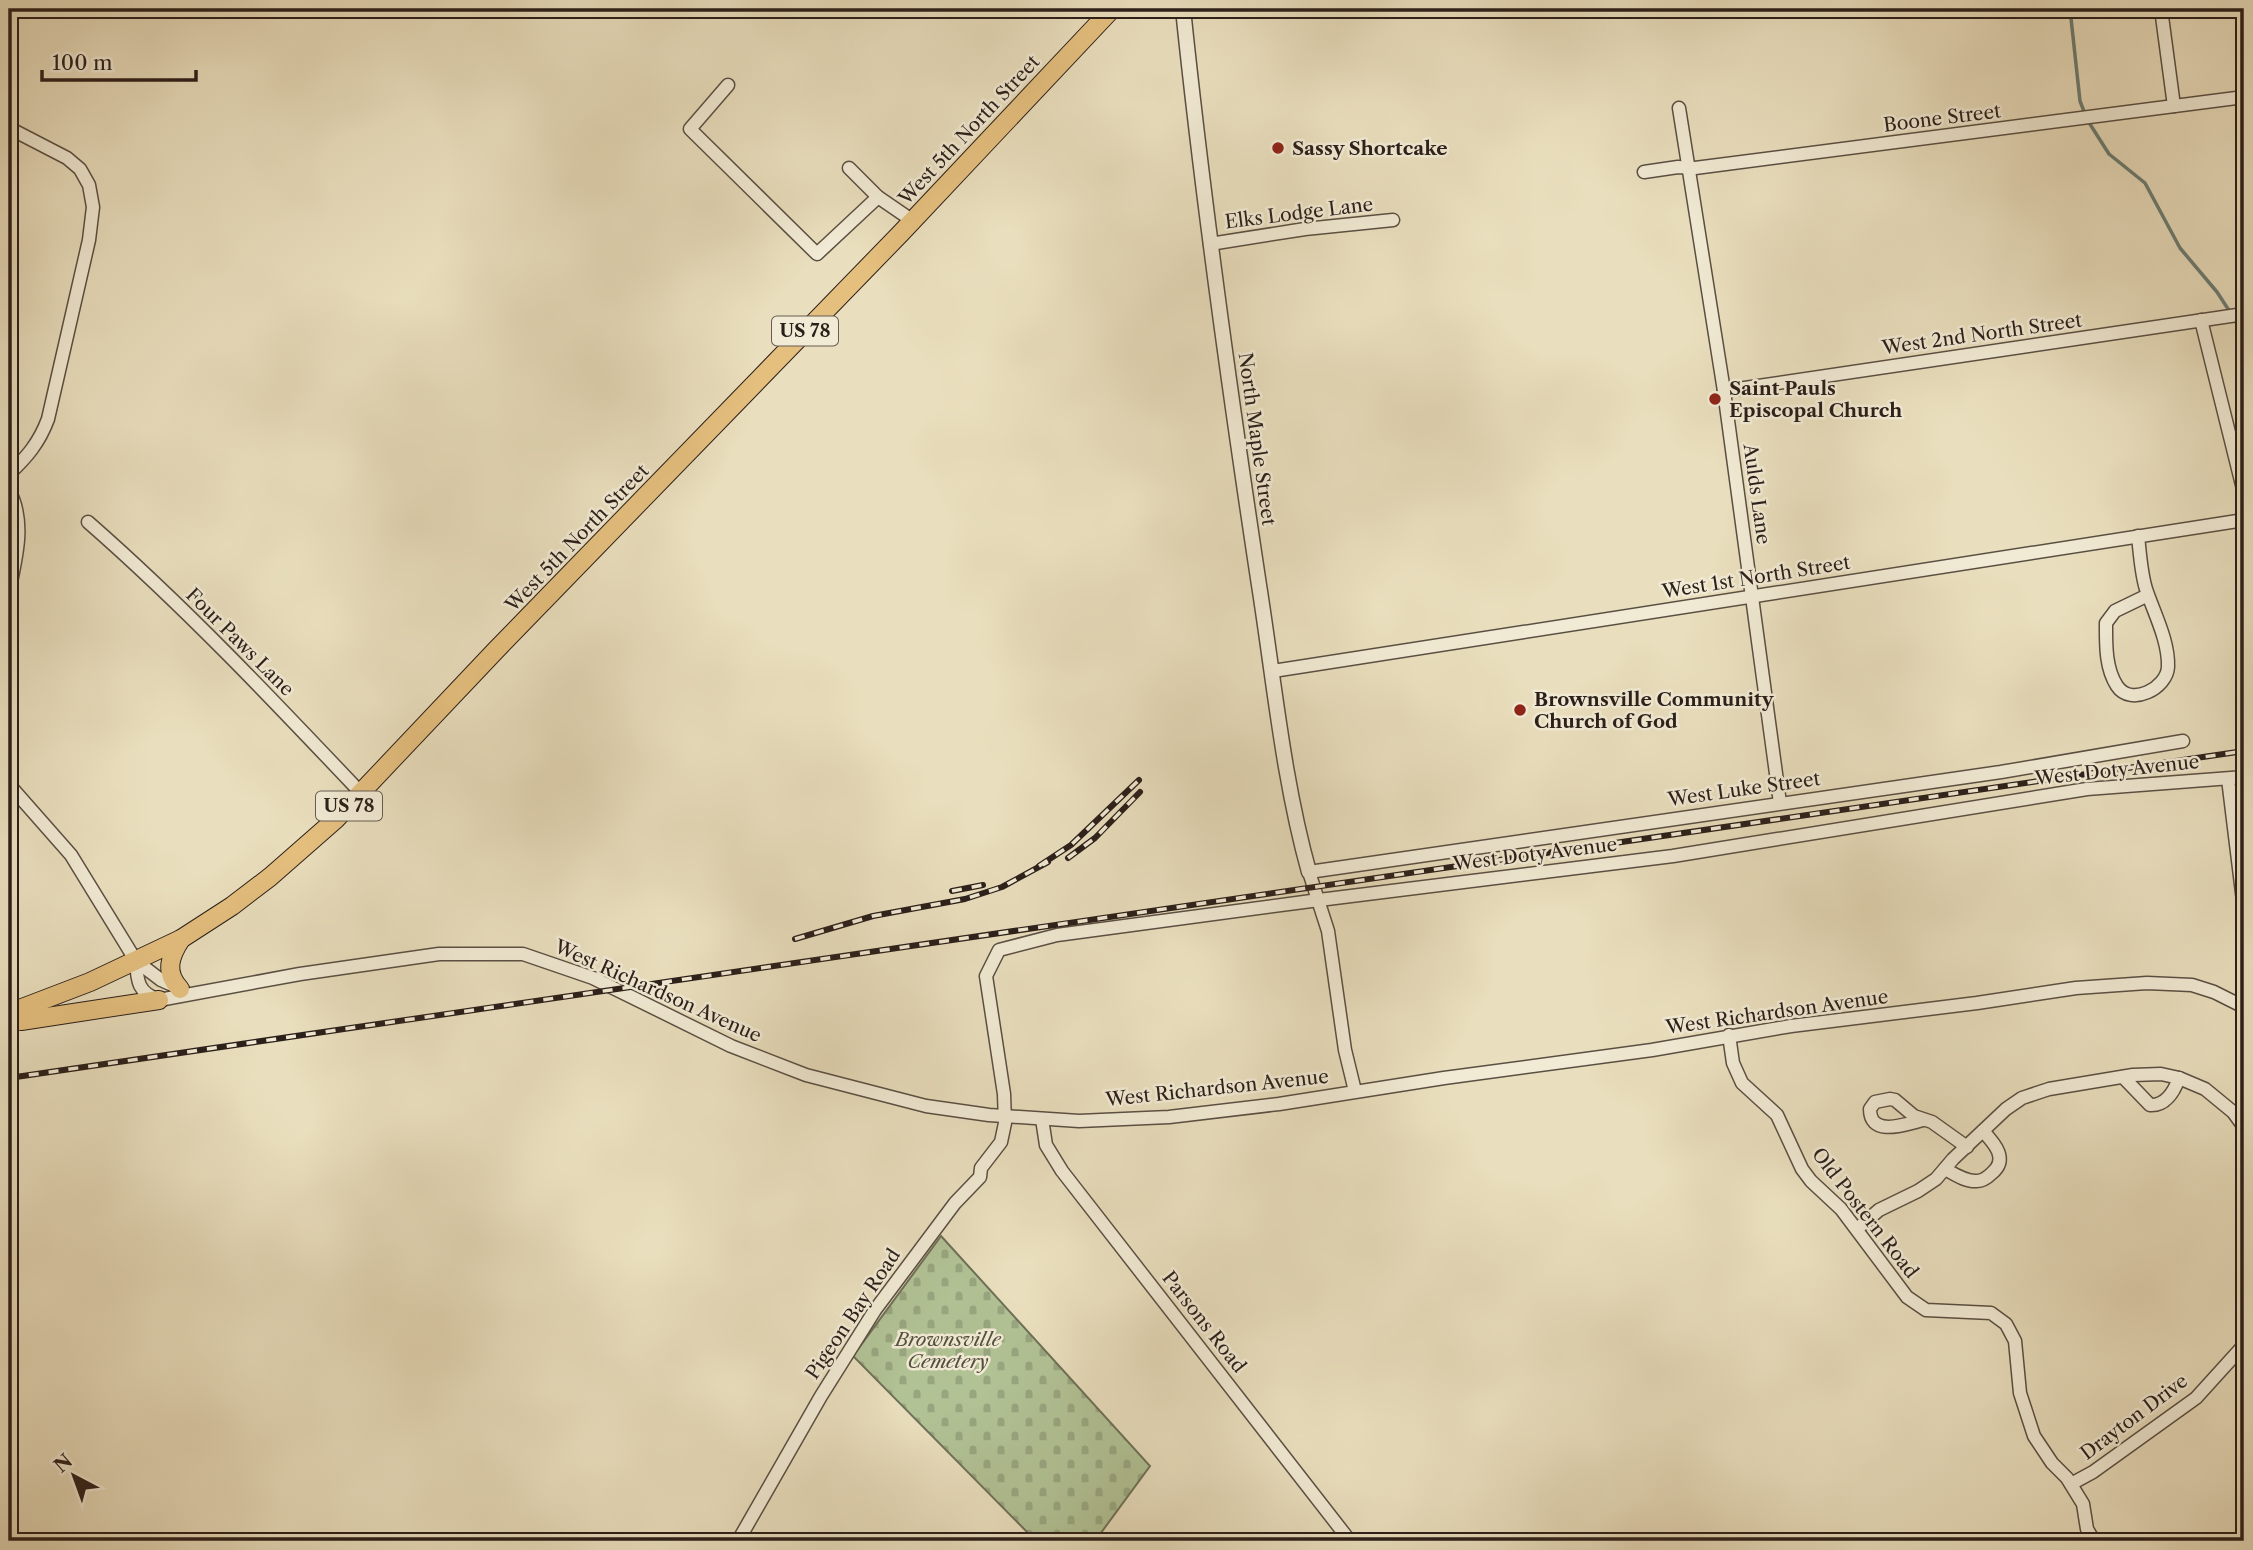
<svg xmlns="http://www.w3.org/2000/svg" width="2253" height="1550" viewBox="0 0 2253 1550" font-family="'Libre Caslon Text',serif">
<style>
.cemetery{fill:url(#cemetery-stones);stroke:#6e7058;stroke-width:2}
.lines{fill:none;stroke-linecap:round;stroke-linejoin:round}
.stream{stroke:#6c7d73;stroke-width:3.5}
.minor-casing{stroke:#5a4f43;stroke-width:15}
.tertiary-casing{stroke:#5a4f43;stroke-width:17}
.primary-casing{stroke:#2b1f1a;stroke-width:20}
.minor{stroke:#f1ead4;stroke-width:12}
.tertiary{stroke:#f1ead4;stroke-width:14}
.primary{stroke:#e4bf7e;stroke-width:18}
.rail-casing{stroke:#2b1f1a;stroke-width:6}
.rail{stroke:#f1ead4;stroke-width:3.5;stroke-dasharray:10;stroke-linecap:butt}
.poi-dot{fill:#8f2418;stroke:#f1ead4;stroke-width:2.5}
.labels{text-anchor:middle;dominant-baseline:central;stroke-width:5;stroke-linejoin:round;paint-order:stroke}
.shield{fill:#f1ead4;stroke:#665c52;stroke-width:2}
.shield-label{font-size:18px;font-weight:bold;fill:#2b1f1a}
.street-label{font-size:19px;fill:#2b1f1a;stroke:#f1ead4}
.poi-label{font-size:19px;font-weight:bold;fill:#2b1f1a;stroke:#f1ead4;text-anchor:start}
.park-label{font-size:19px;font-style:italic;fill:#53503f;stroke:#f1ead4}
</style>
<defs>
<pattern id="cemetery-stones" width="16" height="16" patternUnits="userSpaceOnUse" patternTransform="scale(1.75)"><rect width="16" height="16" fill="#b1c295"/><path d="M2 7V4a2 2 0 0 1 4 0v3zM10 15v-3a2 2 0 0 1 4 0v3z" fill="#98a680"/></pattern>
</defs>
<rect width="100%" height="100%" fill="#e9debd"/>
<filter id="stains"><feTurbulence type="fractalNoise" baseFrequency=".00286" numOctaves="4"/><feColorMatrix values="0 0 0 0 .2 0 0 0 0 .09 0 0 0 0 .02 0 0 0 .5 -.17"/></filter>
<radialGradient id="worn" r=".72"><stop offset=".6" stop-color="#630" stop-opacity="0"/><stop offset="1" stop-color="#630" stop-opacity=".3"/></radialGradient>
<polygon class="cemetery" points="941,1236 1150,1466 1095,1541 1036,1541 853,1356"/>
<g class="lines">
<g class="stream">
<polyline points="2070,9 2080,101 2085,114"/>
<polyline points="2088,121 2109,154 2145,183 2180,248 2217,292 2230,312"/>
<polyline points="2234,319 2244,335"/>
</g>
<g class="minor-casing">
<g id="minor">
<polyline points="2161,9 2174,106"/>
<polyline points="728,85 690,129 817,254 878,197"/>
<polyline points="1679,108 1724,391 1780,803"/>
<path d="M9,128L67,158L80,169L89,185L93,207L89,240L48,419C39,443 27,457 9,474"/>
<polyline points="849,168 878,197 913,221"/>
<polyline points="1644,172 1678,167 1695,168 2244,97"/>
<polyline points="1210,244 1305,229 1393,220"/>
<polyline points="2201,320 2244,493"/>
<polyline points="1724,391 2244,314"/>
<path d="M9,490C26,522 16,558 9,591"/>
<path d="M88,522C184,606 273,700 361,793"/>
<path d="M2138,536C2140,554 2141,573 2146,589C2154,613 2169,641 2168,667C2167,688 2131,707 2117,686C2105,668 2106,643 2106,623L2115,611L2148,595"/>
<polyline points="1273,671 2244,520"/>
<polyline points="2228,779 2244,909"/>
<polyline points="9,781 12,788 71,855 136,961 161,980 179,988"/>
<path d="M136,961C137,981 138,993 159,1000L300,974L439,954H523L593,978L731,1046L806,1075L926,1106L989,1115L1079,1121L1169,1117L1279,1104L1444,1078L1652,1050L1791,1026L1977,1003L2076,988L2147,983L2192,985L2214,992L2244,1007"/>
<polyline points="1729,1035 1733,1063 1742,1083 1777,1115 1802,1169 1811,1181 1841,1209 1907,1297 1926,1310 1991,1313 2006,1324 2015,1341 2020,1393 2034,1436 2052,1463 2067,1478 2083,1504 2087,1529 2094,1541"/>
<path d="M2123,1077L2150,1105C2165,1106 2174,1092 2179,1078"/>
<polyline points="1355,1091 1345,1050 1328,931 1309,872 2001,772 2183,741"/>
<polyline points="1042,1119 1046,1145 1062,1171 1350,1541"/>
<path d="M1923,1120C1906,1124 1870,1138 1870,1109L1875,1102L1890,1099L1895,1100L1914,1116L1932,1122L1967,1147"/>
<path d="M1945,1169C1954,1174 1966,1182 1977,1181C1983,1181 1988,1177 1992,1173C2009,1159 1994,1143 1983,1131"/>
<polyline points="1857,1229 1879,1210 1918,1191 1936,1179 1953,1159 2006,1109 2022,1098 2049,1089 2133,1075 2161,1074 2179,1078 2205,1089 2233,1112 2244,1127"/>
<polyline points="2071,1484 2093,1472 2196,1398 2244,1345"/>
<polyline points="738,1541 821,1396 875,1310 955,1203 980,1177 981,1168 1001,1142 1005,1123 1004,1094 986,976 999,950 1057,935 1319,900 1673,856 2087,789 2244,777"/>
</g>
</g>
<g class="tertiary-casing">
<path id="tertiary" d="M1183,9C1203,201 1230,394 1259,585C1274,680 1283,779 1309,872"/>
</g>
<g class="primary-casing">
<g id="primary">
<path d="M180,989C164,972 170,956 181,939"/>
<polyline points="9,1013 90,982 181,939 232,906 270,877 335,820 496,650 901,233 1112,9"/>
<polyline points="9,1019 21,1021 159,1000"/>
</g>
</g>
<use href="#minor" class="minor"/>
<use href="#tertiary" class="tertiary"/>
<use href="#primary" class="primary"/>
<g class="rail-casing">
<g id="rail">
<polyline points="1068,858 1095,838 1140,792"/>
<polyline points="1039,866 1071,845 1139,780"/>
<polyline points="952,891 983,885"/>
<polyline points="795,939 873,916 965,899 1002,887 1048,862"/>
<polyline points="9,1078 2244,751"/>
</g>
</g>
<use href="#rail" class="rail"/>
</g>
<g class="poi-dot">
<circle cx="1278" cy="148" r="7"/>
<circle cx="1715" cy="399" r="7"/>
<circle cx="1520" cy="710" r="7"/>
</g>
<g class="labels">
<g class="shield">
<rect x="772" y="316.5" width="66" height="29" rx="5"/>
<rect x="316" y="791.5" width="66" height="29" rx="5"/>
</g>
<g class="shield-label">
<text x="805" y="331">US 78</text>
<text x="349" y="806">US 78</text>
</g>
<g class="street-label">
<text transform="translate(1942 118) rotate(-7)">Boone Street</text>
<text transform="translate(969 130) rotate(-47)">West 5th North Street</text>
<text transform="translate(1299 213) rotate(-7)">Elks Lodge Lane</text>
<text transform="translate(1982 334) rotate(-8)">West 2nd North Street</text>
<text transform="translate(1257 439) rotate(82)">North Maple Street</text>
<text transform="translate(1757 494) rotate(82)">Aulds Lane</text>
<text transform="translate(577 538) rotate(-46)">West 5th North Street</text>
<text transform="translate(1756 577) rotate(-9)">West 1st North Street</text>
<text transform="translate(240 642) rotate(45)">Four Paws Lane</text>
<text transform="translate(2117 770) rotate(-6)">West Doty Avenue</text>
<text transform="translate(1744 789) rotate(-8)">West Luke Street</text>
<text transform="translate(1535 854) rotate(-7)">West Doty Avenue</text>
<text transform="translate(658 991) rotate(24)">West Richardson Avenue</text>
<text transform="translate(1777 1012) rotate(-8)">West Richardson Avenue</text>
<text transform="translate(1217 1088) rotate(-6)">West Richardson Avenue</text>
<text transform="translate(1865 1213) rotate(52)">Old Postern Road</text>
<text transform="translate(853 1314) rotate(-56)">Pigeon Bay Road</text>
<text transform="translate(1204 1322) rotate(52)">Parsons Road</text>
<text transform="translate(2134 1417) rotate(-37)">Drayton Drive</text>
</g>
<g class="poi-label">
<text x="1292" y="148">Sassy Shortcake</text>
<text x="1729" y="388">Saint Pauls<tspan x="1729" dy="22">Episcopal Church</tspan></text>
<text x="1534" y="699">Brownsville Community<tspan x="1534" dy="22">Church of God</tspan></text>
</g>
<g class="park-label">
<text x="948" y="1339">Brownsville<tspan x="948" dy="22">Cemetery</tspan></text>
</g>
</g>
<rect width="2253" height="1550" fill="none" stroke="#e9debd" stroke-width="35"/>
<rect x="10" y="10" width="2232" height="1529" fill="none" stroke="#2b1f1a" stroke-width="3.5"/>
<rect x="18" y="18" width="2218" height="1515" fill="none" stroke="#2b1f1a" stroke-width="2"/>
<g transform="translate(74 1476) rotate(319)" stroke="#f1ead4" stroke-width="5" paint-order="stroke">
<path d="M0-5L12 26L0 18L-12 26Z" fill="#2b1f1a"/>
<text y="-10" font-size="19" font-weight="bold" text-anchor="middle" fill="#2b1f1a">N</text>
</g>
<path d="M42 70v10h154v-10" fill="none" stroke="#2b1f1a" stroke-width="3.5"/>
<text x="52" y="70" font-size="21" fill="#2b1f1a" stroke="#f1ead4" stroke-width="5" paint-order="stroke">100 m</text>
<rect width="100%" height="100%" filter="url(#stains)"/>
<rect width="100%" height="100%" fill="url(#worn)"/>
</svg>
